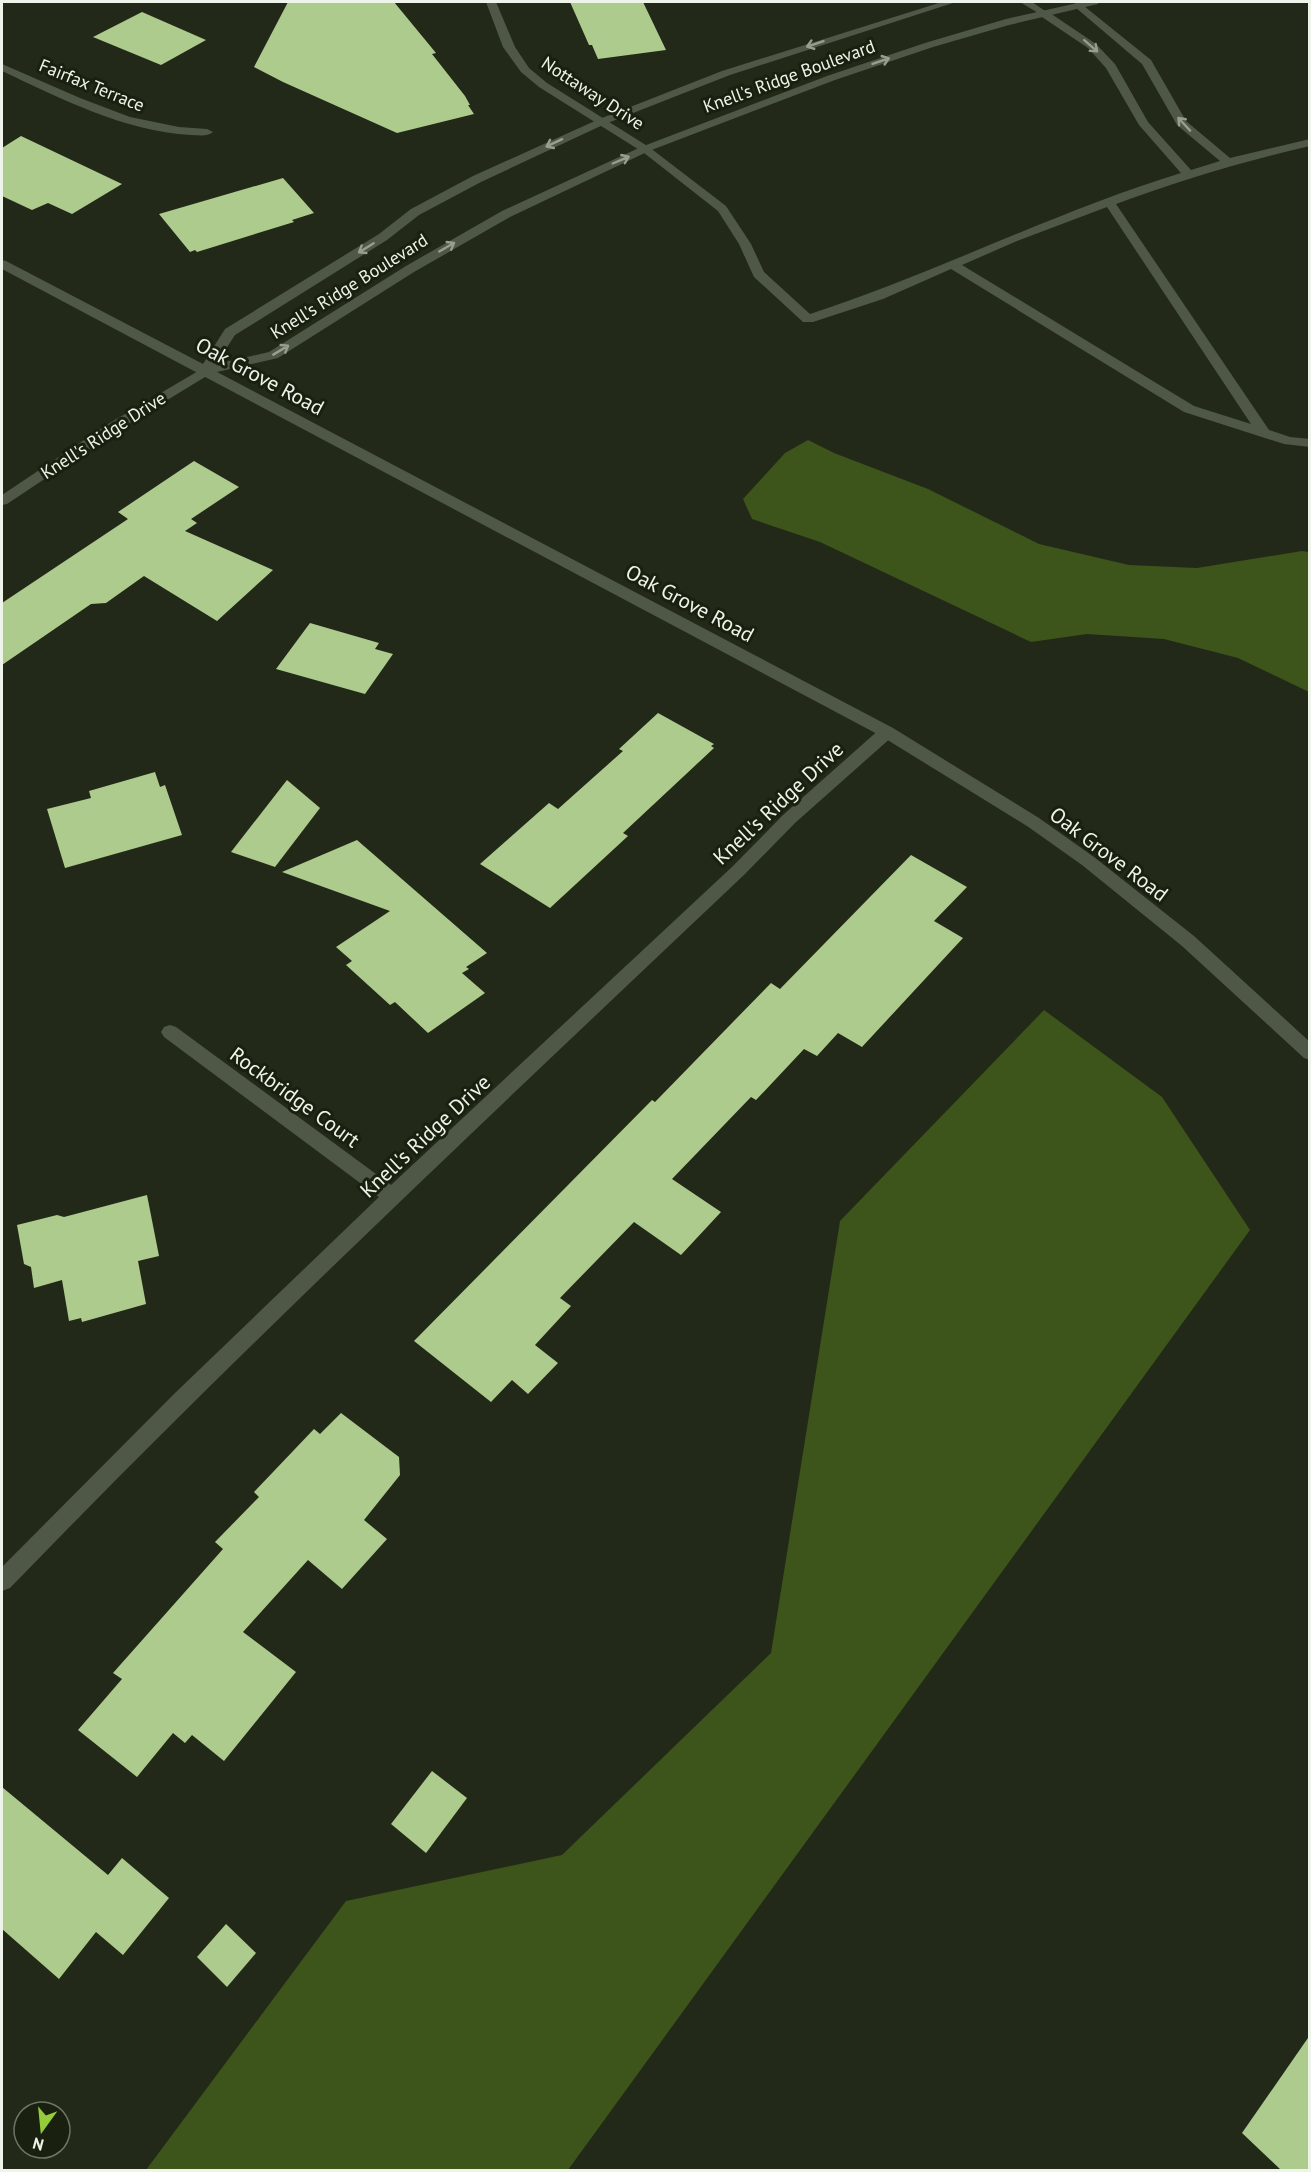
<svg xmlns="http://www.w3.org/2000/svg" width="1311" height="2172" viewBox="0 0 1311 2172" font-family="'PT Sans',sans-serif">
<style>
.water{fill:#3d541a}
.building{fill:#aecb8e}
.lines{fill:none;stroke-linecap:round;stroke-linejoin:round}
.service{fill:#4f5846;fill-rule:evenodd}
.minor{fill:#4f5846;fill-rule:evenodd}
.tertiary{fill:#4f5846;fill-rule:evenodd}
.oneway{stroke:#979e8f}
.labels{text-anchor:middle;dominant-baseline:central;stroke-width:6;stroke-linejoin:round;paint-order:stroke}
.far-street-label{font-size:18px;fill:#eef4e9;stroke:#192010}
.street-label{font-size:21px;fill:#eef4e9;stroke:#192010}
</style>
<rect width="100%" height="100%" fill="#222919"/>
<g class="water">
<polygon points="808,440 834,453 928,489 1039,544 1129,565 1197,568 1302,551 1309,552 1309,692 1238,658 1164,639 1087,634 1031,642 820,542 752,519 743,499 785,453"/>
<polygon points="1044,1010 1162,1097 1250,1230 568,2170 146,2170 346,1901 562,1855 771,1653 840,1221"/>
</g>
<g class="building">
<polygon points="288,2 394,2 436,53 432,54 465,96 470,105 468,105 474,114 397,133 283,82 254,67"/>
<polygon points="570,2 643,2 666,50 598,59 592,45 589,45"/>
<polygon points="142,12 206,40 161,65 93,37"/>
<polygon points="21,136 122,184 72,214 48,203 32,210 2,196 2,148"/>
<polygon points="283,178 314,213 292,220 294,222 197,252 195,250 190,252 159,214"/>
<polygon points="194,461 239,487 191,519 197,523 185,531 273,570 217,621 144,576 106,603 91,604 2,665 2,603 128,519 118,512"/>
<polygon points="310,623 379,643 375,649 393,654 365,694 276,669"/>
<polygon points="658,713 714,744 711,746 714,748 623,833 628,836 550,908 480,864 549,803 558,809 623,751 619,749"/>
<polygon points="155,772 160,787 165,785 182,835 65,868 47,809 91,798 89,791"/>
<polygon points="287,780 320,808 275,867 231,852"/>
<polygon points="357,840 487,953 466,967 469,969 462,973 485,993 428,1033 395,1002 390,1005 346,965 352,961 336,947 390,911 282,872"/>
<polygon points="911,855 967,887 934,921 963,938 862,1047 838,1033 817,1056 804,1049 756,1100 751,1097 672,1179 721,1212 681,1255 634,1222 560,1298 571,1306 535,1345 558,1363 528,1394 512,1380 491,1402 414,1341 652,1100 655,1102 771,983 780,989"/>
<polygon points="147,1195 159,1256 138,1261 146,1304 82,1322 81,1318 69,1321 62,1280 34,1288 31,1267 24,1264 17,1225 57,1215 64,1217"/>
<polygon points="341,1413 399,1457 400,1475 364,1520 387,1539 342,1589 308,1560 243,1632 296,1672 224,1761 192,1735 185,1743 173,1733 137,1777 78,1730 122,1679 113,1673 223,1549 215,1542 259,1497 254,1492 314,1429 320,1434"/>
<polygon points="432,1771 467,1798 426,1853 391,1824"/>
<polygon points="2,1787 108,1875 122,1858 169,1898 123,1955 96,1932 59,1979 2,1929"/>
<polygon points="226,1924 256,1953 227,1987 197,1957"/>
<polygon points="1310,2035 1310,2170 1281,2170 1242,2133"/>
</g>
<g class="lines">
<path class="service" d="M1079,2L1151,60L1186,121L1230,158L1310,139V146C1244,161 1180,180 1116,204L1269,430L1290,437L1310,439V447L1284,444L1184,412L951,269L883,299L813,322H803L754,277L739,244L718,211L639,149L641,147H649L726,206L751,244L764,272L810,314C936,273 1054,212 1181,173L1139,125L1106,68L1088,48L1039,15V11H1047L1096,44L1115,64L1148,122L1191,170L1220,161L1177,125L1142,64L1075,7V3ZM1107,207L1251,424L1194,406L962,265L1017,241Z"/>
<g class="minor">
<polygon points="486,2 496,2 515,47 529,68 547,83 649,147 649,151 641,151 539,87 521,72 503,47"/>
<polygon points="1020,2 1032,2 1048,13 1043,16"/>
<path d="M2,64L80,98L130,117L179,127L207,129L213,132C207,137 199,135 191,135C123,131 62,99 2,71Z"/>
<polygon points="205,367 210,368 212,371 210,374 118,430 7,504 2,505 2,495 108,424"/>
<path d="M887,726L893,728L895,732L893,736L795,823L745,874C496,1110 248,1342 10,1588L2,1591V1567L175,1393L379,1197L164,1037L161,1032L164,1027L170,1025L176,1027L391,1185L733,866L783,815L881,728Z"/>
</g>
<polygon class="tertiary" points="942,2 956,2 730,75 605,124 481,182 419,215 387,240 235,335 216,364 269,352 406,266 502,211 641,147 827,76 925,43 1006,19 1082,2 1099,2 1098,4 1009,25 933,47 835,80 649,151 510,217 414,272 278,358 217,372 893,728 1039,818 1094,857 1194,936 1310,1042 1310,1060 1304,1058 1182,946 1082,865 1027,826 881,736 2,269 2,260 6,261 203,364 225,329 379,234 411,209 473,176 597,120 722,71"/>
</g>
<defs><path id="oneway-shaft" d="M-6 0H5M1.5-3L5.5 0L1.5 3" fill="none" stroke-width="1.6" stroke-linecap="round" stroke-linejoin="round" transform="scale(1.5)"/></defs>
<g class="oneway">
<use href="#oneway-shaft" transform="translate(815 44) rotate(162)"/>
<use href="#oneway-shaft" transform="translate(1091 46) rotate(41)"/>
<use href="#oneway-shaft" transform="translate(881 61) rotate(-19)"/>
<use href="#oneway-shaft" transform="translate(1184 124) rotate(-133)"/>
<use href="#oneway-shaft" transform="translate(554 143) rotate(155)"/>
<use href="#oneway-shaft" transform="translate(621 160) rotate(-23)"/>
<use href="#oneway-shaft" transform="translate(447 247) rotate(-30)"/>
<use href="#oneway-shaft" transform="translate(366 248) rotate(148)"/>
<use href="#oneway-shaft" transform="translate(281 350) rotate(-31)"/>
</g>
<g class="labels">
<g class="far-street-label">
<text transform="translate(789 76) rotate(-20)">Knell's Ridge Boulevard</text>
<text transform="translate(92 85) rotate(22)">Fairfax Terrace</text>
<text transform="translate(593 93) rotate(33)">Nottaway Drive</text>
<text transform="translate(349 286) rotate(-32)">Knell's Ridge Boulevard</text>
<text transform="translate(103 435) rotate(-33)">Knell's Ridge Drive</text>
</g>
<g class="street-label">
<text transform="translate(260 376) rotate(28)">Oak Grove Road</text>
<text transform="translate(690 603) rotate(28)">Oak Grove Road</text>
<text transform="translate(778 803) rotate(-43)">Knell's Ridge Drive</text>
<text transform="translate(1109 854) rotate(37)">Oak Grove Road</text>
<text transform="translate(295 1097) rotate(36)">Rockbridge Court</text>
<text transform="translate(425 1136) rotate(-43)">Knell's Ridge Drive</text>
</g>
</g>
<rect width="1311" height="2172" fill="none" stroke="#eef4e9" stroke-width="6"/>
<g transform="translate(42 2130) rotate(195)"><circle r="28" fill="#192010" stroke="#6e7567" stroke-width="1.5"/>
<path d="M0-4.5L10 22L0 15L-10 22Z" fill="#94cc3c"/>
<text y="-9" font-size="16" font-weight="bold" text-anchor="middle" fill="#eef4e9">N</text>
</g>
</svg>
